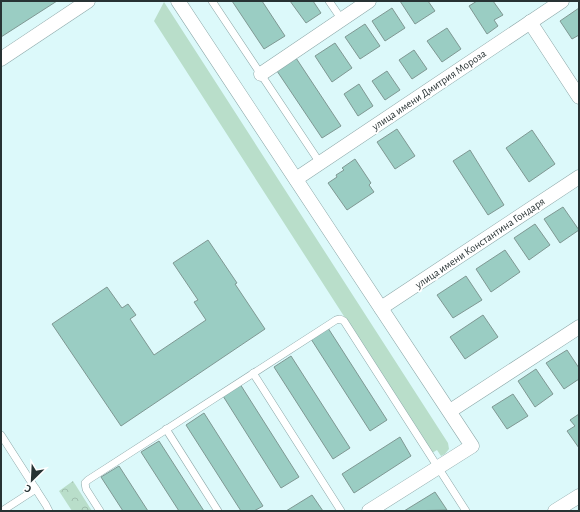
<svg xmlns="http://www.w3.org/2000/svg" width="580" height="512" viewBox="0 0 580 512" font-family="'Alegreya Sans',sans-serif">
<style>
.grass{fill:#b9deca}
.park{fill:url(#park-crowns)}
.building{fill:#9acdc3;stroke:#7f9893}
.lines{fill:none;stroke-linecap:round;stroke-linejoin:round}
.service-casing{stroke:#8da8a9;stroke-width:8}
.minor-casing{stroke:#8da8a9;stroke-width:15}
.service{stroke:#fff;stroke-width:7}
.minor{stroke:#fff;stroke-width:14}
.labels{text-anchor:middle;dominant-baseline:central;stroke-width:4;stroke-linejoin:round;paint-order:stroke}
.street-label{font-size:11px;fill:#283334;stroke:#fff}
</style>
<defs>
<pattern id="park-crowns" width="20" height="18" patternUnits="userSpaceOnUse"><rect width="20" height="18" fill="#b9deca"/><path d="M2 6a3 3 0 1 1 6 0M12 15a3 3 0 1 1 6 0" fill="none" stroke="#9fbfae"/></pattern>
</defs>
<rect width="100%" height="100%" fill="#dcf9fa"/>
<polygon class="grass" points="164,2 448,443 449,449 445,454 441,456 437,450 432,453 154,21"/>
<polygon class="park" points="73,481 92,511 72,511 59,491"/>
<g class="building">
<polygon points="1,1 57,1 1,37"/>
<polygon points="232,1 262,1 285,36 264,49"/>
<polygon points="290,1 313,1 321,13 306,23"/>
<polygon points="400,1 428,1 435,11 415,24"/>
<polygon points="477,1 493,1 503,15 494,20 498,26 487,34 469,6"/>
<polygon points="392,8 405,28 385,41 372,21"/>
<polygon points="579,8 579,35 572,39 560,21"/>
<polygon points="365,24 380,46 360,59 345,37"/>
<polygon points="447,28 461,49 442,62 427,41"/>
<polygon points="335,43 352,68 332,82 315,56"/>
<polygon points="414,50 427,69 412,79 399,60"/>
<polygon points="296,58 341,126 322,138 277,71"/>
<polygon points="387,71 400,90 385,100 372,81"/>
<polygon points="359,84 373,106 358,116 344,94"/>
<polygon points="397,129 415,156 395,169 377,142"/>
<polygon points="532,130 555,164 529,182 506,148"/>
<polygon points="470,150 504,205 488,215 453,161"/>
<polygon points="355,159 371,183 369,185 374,192 347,210 328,183 337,177 336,175 344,170 342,168"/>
<polygon points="563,207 579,230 560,243 544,219"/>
<polygon points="535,224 550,245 529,260 514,238"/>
<polygon points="208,240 237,283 235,284 265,329 121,426 52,324 107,287 122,308 128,304 136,315 130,319 154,355 206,320 194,302 198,300 173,263"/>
<polygon points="505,250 520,272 491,292 476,269"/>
<polygon points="466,276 482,300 453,318 437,295"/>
<polygon points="483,315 498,337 465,359 450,337"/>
<polygon points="328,328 387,420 370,431 311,339"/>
<polygon points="567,350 579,368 579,379 564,389 546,363"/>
<polygon points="291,356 350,448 333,459 274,367"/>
<polygon points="536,369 553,394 535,407 518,381"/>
<polygon points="240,384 299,477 281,488 223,396"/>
<polygon points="513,394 528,416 507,429 492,407"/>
<polygon points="204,413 263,506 254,511 241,511 186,425"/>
<polygon points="579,414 579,448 567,431 575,426 570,420"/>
<polygon points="400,437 411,456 354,493 342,474"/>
<polygon points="159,441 204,511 179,511 141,452"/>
<polygon points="119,466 148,511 123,511 101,477"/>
<polygon points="435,492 447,510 404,511"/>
<polygon points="312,495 323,511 286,511"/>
</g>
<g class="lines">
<g class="service-casing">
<g id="service">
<polyline points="212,1 320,163"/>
<polyline points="329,1 342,20"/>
<polyline points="253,373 341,511"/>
<polyline points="166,429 218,511"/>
<polyline points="1,435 46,505 49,511"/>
<polyline points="2,511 36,489"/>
<polyline points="100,511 86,489 85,483 88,480 336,320 340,319 344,321 466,511"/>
</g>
</g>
<g class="minor-casing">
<g id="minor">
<polyline points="178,1 472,446 369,511"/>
<polyline points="530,22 579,97"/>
<polyline points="1,59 88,1"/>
<polyline points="261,74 369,1"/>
<polyline points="296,179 562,1"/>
<polyline points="381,308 579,177"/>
<polyline points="450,411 579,327"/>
<polyline points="555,511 579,496"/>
</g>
</g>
<use href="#service" class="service"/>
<use href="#minor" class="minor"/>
</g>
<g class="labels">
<g class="street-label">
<text transform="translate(429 90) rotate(-34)">улица имени Дмитрия Мороза</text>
<text transform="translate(480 243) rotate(-34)">улица имени Константина Гондаря</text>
</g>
</g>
<rect width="580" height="512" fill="none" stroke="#283334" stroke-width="4"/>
<g transform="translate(32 480) rotate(204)" stroke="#ffffff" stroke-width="3" paint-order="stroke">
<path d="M0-3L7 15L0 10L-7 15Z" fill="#283334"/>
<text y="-6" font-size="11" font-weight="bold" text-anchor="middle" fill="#283334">С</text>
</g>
</svg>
